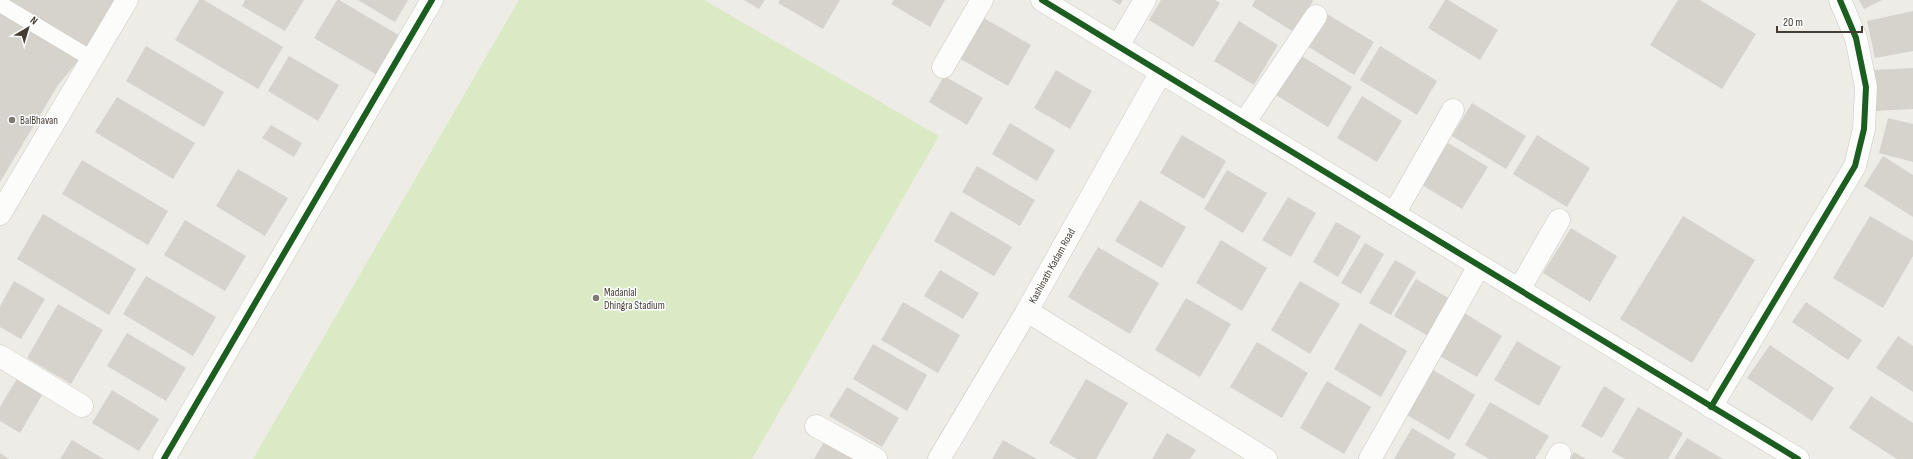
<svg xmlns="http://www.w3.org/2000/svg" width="1913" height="459" viewBox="0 0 1913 459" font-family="'Sofia Sans Condensed',sans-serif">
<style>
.green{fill:#daeac4}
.building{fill:#d6d3cd}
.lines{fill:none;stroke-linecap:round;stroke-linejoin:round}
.service-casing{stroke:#cac8c2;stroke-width:17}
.minor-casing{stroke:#cac8c2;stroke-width:23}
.service{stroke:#fcfcfb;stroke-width:16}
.minor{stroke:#fcfcfb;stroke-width:22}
.cycleway-casing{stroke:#fff;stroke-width:8}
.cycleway{stroke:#1b5e20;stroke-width:6}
.poi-dot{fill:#7f7a72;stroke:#fff;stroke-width:1.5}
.labels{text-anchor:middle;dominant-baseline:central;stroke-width:3;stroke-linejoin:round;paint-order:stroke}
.poi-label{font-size:11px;fill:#433d33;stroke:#fff;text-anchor:start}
.street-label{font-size:11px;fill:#433d33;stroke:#fff}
</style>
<rect width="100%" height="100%" fill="#eeece6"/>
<polygon class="green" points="519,0 704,0 939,136 752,459 253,459"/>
<g class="building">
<polygon points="0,0 120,0 100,35 58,85 0,182"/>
<polygon points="199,0 204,0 283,47 258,89 175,40"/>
<polygon points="245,0 304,0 285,31 242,6"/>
<polygon points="337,0 339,0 402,37 379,76 314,38"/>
<polygon points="358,0 408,0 395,22"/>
<polygon points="744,0 765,0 759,9"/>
<polygon points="780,0 840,0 823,29 778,3"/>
<polygon points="894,0 945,0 930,27 891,4"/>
<polygon points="1112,0 1123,0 1120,5"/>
<polygon points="1161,0 1215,0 1220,3 1193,47 1149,20"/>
<polygon points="1255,0 1312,0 1313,1 1294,32 1252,6"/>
<polygon points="1445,0 1448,0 1498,30 1480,60 1428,28"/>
<polygon points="1678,0 1700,0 1756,34 1722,89 1650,45"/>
<polygon points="1859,0 1882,0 1864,9"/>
<polygon points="1913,11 1913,51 1875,58 1867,21"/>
<polygon points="1327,14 1374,42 1354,75 1307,46"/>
<polygon points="982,17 1031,45 1008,86 959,58"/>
<polygon points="1239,21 1278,45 1254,85 1214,61"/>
<polygon points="146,46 224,92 204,127 126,81"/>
<polygon points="1380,46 1437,81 1417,115 1360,80"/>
<polygon points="1300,55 1352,87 1328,127 1276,95"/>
<polygon points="289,56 339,85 318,121 268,91"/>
<polygon points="1913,68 1913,109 1875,111 1873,70"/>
<polygon points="1056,70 1092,91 1070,129 1034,108"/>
<polygon points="944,76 983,98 967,125 929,102"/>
<polygon points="1362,96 1402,121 1377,162 1337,138"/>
<polygon points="117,97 195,143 173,179 95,132"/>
<polygon points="1472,103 1526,136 1506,169 1452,136"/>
<polygon points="1888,118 1913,124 1913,162 1879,153"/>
<polygon points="1010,123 1055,150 1037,181 992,154"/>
<polygon points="271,125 302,143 294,157 262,138"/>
<polygon points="1182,135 1226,161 1204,199 1160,173"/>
<polygon points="1537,135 1590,168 1567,207 1513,174"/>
<polygon points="1448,143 1488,167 1462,209 1422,185"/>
<polygon points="1883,156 1913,175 1913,217 1864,186"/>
<polygon points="82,160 168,211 148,245 62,194"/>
<polygon points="977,166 1035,200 1020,226 962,192"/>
<polygon points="238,169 288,198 265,236 216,206"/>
<polygon points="1227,170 1267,193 1243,233 1204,209"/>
<polygon points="1288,197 1316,213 1291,257 1262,240"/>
<polygon points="1140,200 1186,227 1162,268 1115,241"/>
<polygon points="951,211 1012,247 994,276 934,241"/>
<polygon points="43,214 136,269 109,315 17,259"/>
<polygon points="1683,216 1755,260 1692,363 1620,319"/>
<polygon points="1870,216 1913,241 1913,256 1883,308 1833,278"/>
<polygon points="185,220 246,256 225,291 164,255"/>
<polygon points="1336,222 1361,236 1338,277 1313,262"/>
<polygon points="1571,228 1617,256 1590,302 1543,273"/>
<polygon points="1221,240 1267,268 1242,311 1196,283"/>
<polygon points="1365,243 1384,254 1361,294 1341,283"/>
<polygon points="1098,247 1159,283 1130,334 1068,297"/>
<polygon points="1395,260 1416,272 1391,315 1369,303"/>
<polygon points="940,270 979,293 963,319 924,296"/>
<polygon points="146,276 216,317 193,356 123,314"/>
<polygon points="1416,279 1455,302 1433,339 1394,316"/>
<polygon points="14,281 45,299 21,339 0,327 0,306"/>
<polygon points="1300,281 1340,304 1310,354 1271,330"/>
<polygon points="1186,298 1231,324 1200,377 1155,350"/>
<polygon points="903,302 960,335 938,373 881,340"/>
<polygon points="1806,302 1862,340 1848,360 1792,322"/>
<polygon points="58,304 103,330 71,384 27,358"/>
<polygon points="1461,311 1502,336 1477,377 1436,354"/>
<polygon points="1360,323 1407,351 1381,397 1334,369"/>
<polygon points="127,333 186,368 166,401 107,366"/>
<polygon points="1898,336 1913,346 1913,392 1876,368"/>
<polygon points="1517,341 1561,367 1539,406 1494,380"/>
<polygon points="1257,342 1308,373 1282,418 1230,387"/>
<polygon points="873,344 927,375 907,411 853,379"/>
<polygon points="1770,345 1834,388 1812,421 1747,378"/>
<polygon points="1430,368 1475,395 1449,440 1404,413"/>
<polygon points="19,375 45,390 20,433 0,421 0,407"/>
<polygon points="1086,379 1128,403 1096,459 1077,459 1049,443"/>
<polygon points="1327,381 1371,407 1344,454 1300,428"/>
<polygon points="1604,386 1625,399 1602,438 1581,426"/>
<polygon points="847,387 899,418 882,447 829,416"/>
<polygon points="112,390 159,419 139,451 92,423"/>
<polygon points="1871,396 1913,423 1913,459 1897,459 1849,428"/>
<polygon points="1490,402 1549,436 1535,459 1489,459 1465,445"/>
<polygon points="1638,407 1683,433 1668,459 1625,459 1612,452"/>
<polygon points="1412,428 1456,454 1453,459 1394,459"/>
<polygon points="1167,433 1196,450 1190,459 1152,459"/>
<polygon points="1687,438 1723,459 1674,459"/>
<polygon points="72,440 104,459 60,459"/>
<polygon points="1003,440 1037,459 992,459"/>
<polygon points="824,442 853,459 814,459"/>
<polygon points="1574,452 1586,459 1570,459"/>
<polygon points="0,453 9,459 0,459"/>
</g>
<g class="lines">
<g class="service-casing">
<polyline id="service" points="0,4 92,59"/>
</g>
<g class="minor-casing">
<g id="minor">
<polyline points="1042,0 1798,459"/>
<polyline points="1118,46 1145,0"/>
<polyline points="943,67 982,0"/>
<polyline points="1244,123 1316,16"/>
<polyline points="0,214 127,0"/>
<polyline points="1394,214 1453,110"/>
<polyline points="1519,290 1559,220"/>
<polyline points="1027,311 1266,459"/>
<polyline points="0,356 82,406"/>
<polyline points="1711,407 1855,166 1864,129 1866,87 1856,38 1840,0"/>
<polyline points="816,426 876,459"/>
<polyline points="164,459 432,0"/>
<polyline points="939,459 1027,311 1161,72"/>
<polyline points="1370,459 1479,266"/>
<polyline points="1557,459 1560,454"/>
</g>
</g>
<use href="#service" class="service"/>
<use href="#minor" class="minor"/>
<g class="cycleway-casing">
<g id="cycleway">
<polyline points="1042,0 1798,459"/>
<polyline points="1711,407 1855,166 1864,129 1866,87 1856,38 1840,0"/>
<polyline points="164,459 432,0"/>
</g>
</g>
<use href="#cycleway" class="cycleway"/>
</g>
<g class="poi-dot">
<circle cx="12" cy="120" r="4"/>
<circle cx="596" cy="298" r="4"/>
</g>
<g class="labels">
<g class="poi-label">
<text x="20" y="120">BalBhavan</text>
<text x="604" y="292">Madanlal<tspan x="604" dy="13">Dhingra Stadium</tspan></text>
</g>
<g class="street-label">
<text transform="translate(1052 266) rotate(-61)">Kashinath Kadam Road</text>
</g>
</g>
<g transform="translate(28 28) rotate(38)" stroke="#ffffff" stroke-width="3" paint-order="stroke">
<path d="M0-3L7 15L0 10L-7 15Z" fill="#433d33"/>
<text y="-6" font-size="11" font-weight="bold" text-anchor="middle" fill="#433d33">N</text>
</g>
<path d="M1777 26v6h85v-6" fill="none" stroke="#433d33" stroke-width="2"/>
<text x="1783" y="26" font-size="12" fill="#433d33" stroke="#ffffff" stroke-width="3" paint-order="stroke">20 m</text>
</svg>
